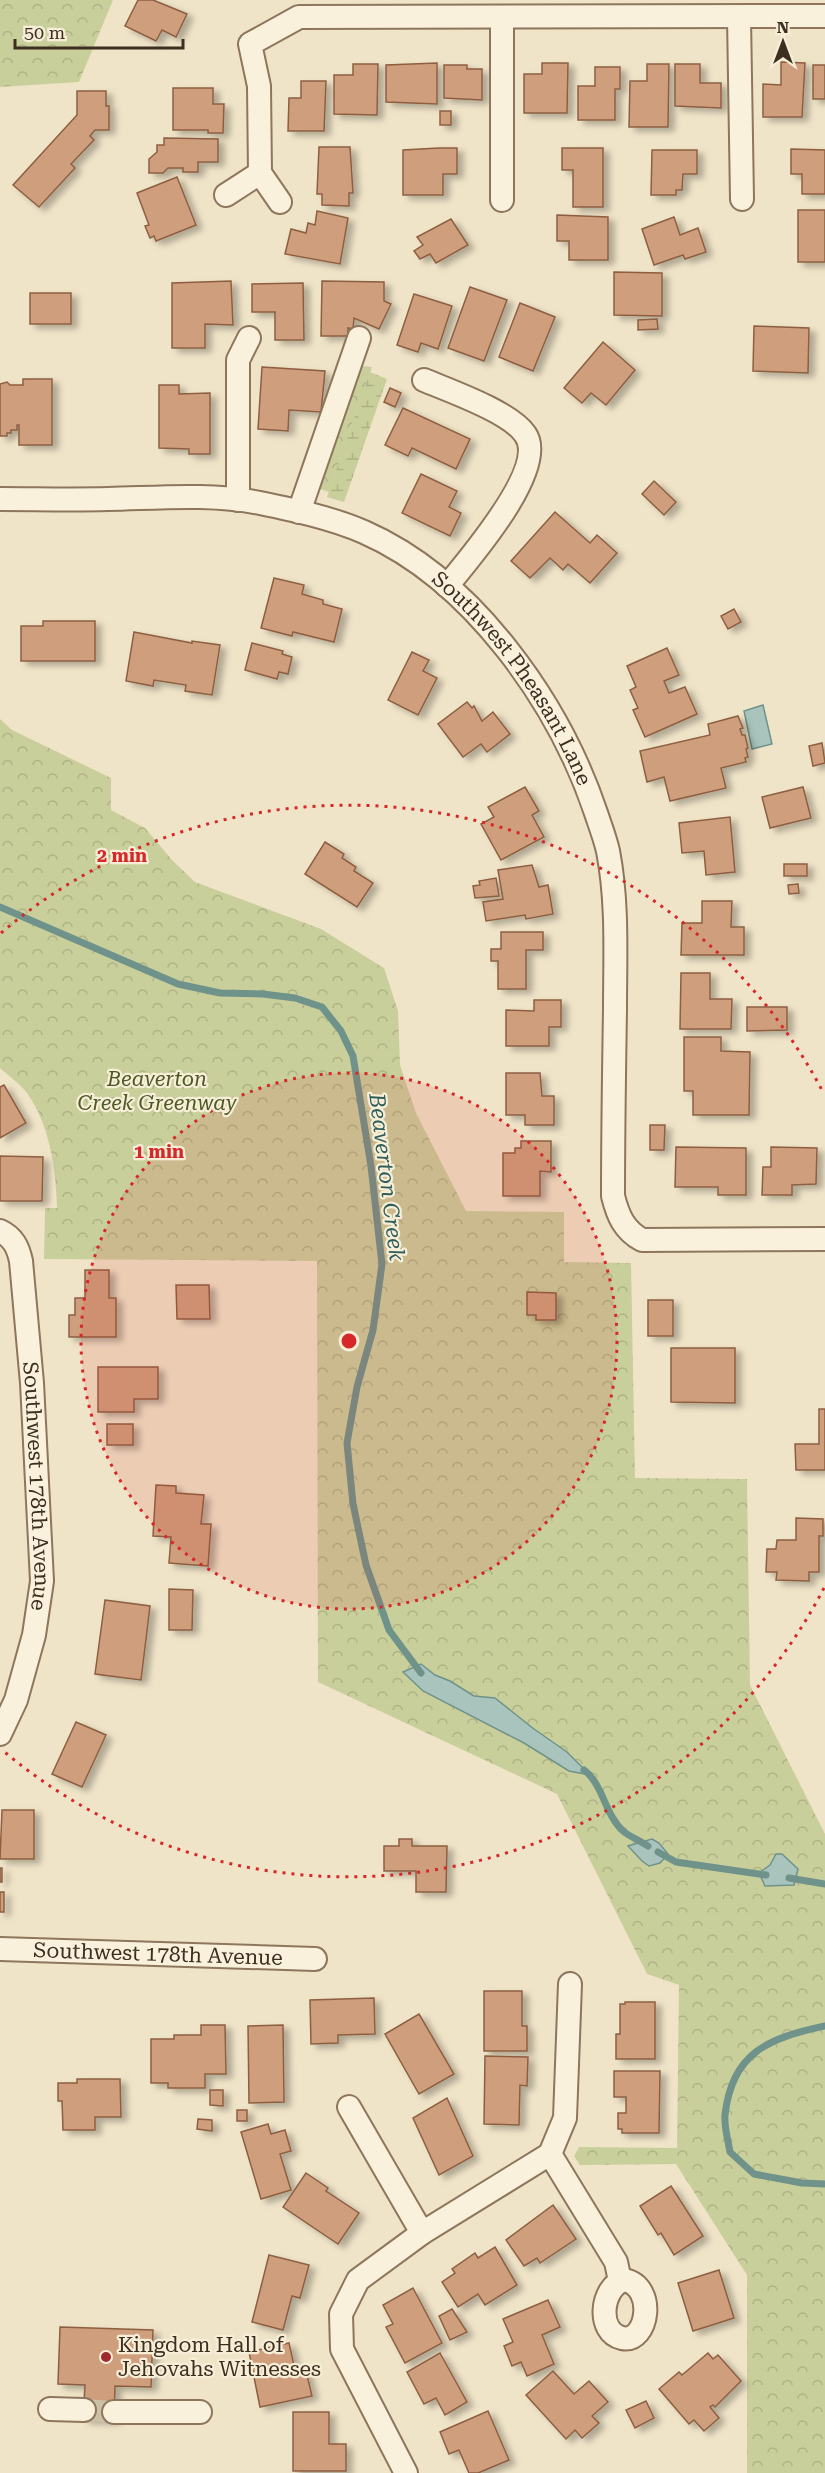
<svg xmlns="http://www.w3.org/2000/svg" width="825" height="2473" viewBox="0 0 825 2473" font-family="'Roboto Serif',serif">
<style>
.forest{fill:url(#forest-crowns)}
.wetland{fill:url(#wetland-marsh)}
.water{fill:#a9c4bc;stroke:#6f938a;stroke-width:1.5}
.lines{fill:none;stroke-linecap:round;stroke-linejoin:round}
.stream{stroke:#6f938a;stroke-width:7}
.building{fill:#cf9f7d;stroke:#8d5f41;stroke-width:1.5;filter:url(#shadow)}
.minor-tunnel{stroke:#ccc0a6;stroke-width:22;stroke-dasharray:22 11;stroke-linecap:butt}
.minor-casing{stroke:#8d765c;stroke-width:26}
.minor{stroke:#faf1dc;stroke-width:22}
.ring{fill:none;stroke:#d62828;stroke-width:3;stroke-dasharray:3 6}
.poi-dot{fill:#9e2a2b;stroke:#f7eed8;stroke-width:2}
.labels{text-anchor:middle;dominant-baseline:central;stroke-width:4.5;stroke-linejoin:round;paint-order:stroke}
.street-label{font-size:21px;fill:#3d2e20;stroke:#f7eed8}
.park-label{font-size:21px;font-style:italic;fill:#4d5a26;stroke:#f7eed8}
.poi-label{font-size:21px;fill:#3d2e20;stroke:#f7eed8;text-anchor:start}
.water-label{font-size:22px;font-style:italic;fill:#2f5d5a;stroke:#f7eed8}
.centre{fill:#d62828;stroke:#f7eed8;stroke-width:3}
.ring-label{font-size:18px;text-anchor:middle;font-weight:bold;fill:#d62828;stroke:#f7eed8;stroke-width:4.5;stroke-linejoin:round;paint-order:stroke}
</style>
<defs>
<pattern id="forest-crowns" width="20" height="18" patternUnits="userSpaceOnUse" patternTransform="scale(1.5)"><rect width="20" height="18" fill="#c9cf9b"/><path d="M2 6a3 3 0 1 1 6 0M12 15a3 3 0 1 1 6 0" fill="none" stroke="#aeb285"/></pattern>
<pattern id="wetland-marsh" width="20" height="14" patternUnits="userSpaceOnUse" patternTransform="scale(1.5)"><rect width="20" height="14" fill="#c9cf9b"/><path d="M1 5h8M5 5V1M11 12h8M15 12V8" fill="none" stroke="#aeb285"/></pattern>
<filter id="shadow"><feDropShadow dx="6" dy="4" stdDeviation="3" flood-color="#0004"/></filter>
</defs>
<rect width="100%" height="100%" fill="#f0e4c8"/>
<g class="forest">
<polygon points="0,0 113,0 79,82 0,87"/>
<polygon points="363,366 372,367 329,492 317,488 359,368"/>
<path d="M0,719L12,730L111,778V810L145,828L172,860L195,882L321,929L384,968L398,1011L400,1065L416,1113L466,1211L564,1212V1262L631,1263L635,1478L747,1479L750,1685L825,1834V2473H747V2275L676,2164L580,2165L574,2156L579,2147L677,2148L679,1985L647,1974L557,1794L318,1682L317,1261L44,1259L45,1208H57C56,1170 50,1125 27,1093C20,1084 9,1076 0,1068Z"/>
</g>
<polygon class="wetland" points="370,372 387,379 344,502 327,497"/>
<g class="water">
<polygon points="763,705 772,744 752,749 744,711"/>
<polygon points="421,1664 435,1675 450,1681 474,1696 495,1698 534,1729 567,1752 590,1775 569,1771 524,1743 423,1691 403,1672"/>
<polygon points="652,1839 659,1843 668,1854 660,1863 649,1866 642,1861 628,1846"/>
<polygon points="776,1854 782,1854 798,1869 794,1885 765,1886 759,1873 770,1865"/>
</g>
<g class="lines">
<g class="stream">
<polyline points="0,907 178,984 220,993 263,994 295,998 322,1007 341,1031 353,1056 371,1166 382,1264 373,1330 357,1387 347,1443 353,1504 366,1565 389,1630 421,1673"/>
<path d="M584,1770C603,1784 605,1815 623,1831C630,1837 641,1841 648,1846"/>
<polyline points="658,1852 676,1862 766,1875"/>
<polyline points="789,1878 825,1884"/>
<path d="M825,2026C769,2038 732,2052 725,2115C724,2127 728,2140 730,2152L754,2174L802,2183L825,2184"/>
</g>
</g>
<g class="building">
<polygon points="138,0 153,0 187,14 176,37 162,30 156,41 125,26"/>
<polygon points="781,62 805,63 802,117 763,117 763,84 781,85"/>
<polygon points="437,63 437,104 386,102 386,65"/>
<polygon points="542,63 568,63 567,113 524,113 524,74 542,74"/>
<polygon points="353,64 378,64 377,115 334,114 334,75 353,75"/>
<polygon points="647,64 669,64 668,127 629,127 630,81 647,81"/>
<polygon points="675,64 700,64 700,83 721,83 721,108 675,106"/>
<polygon points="444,65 467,65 467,69 482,69 482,100 444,98"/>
<rect x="813" y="65" width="12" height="34"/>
<polygon points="595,67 620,67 620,89 615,89 615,120 578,120 578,86 595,86"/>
<polygon points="301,81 326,81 324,131 288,131 289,98 301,98"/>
<polygon points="173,88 213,88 213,104 224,104 223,133 208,133 208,130 173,130"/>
<polygon points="77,91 106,91 106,106 109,106 109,130 95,130 90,136 94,140 71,164 75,168 39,207 13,185 77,115"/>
<rect x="440" y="111" width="11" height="14"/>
<polygon points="164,138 218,139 218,162 198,162 198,172 183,172 183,168 168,168 163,173 149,173 149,159 157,152 157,145 164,145"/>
<polygon points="319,147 350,147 353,193 349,193 349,206 322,205 322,194 317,194"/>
<polygon points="439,148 457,148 457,174 443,174 443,195 403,195 403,150"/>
<polygon points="562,148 603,148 603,207 573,207 573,170 562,170"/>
<polygon points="791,149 825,150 825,194 802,194 802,174 791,174"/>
<polygon points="652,150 697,150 697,174 683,174 682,190 676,190 676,195 651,195"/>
<polygon points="177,177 196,225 156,241 154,236 150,238 145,226 149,225 137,193"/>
<rect x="798" y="210" width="27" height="52"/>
<polygon points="317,211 348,218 340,264 285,254 291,229 306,233 308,223 315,225"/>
<polygon points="557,215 608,217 608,260 569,260 569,241 557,241"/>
<polygon points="674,217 680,235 698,228 706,252 685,259 683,255 654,265 642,229"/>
<polygon points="451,219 468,245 436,263 430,254 420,259 414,251 423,245 417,237"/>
<polygon points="614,272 662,273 662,316 614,315"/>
<polygon points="231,281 233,325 205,324 205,348 172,348 172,283"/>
<polygon points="322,281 384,282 384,301 391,304 379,329 354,318 353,329 348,328 348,336 321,336"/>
<polygon points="303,283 304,340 275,340 275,312 252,312 252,284"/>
<polygon points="470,287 507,300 484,361 448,348"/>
<rect x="30" y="293" width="41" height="31"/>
<polygon points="414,294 452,306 438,349 421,343 418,352 397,345"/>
<polygon points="520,303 555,317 533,371 499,357"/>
<polygon points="657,319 658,329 638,330 638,320"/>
<polygon points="754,326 809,328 808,373 753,371"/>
<polygon points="603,342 635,370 606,405 591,393 582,403 564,388"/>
<polygon points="262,367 325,371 321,412 289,410 288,431 258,429"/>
<polygon points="23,379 52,379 52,445 19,445 19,425 17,425 17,430 11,430 11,433 7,433 7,436 0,436 0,384 7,382 10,385 23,385"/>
<polygon points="159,385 179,385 179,394 210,393 210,454 189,454 189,449 159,448"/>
<polygon points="390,388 401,393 395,407 384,402"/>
<polygon points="403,408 470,439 456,469 412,448 408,456 385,445"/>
<polygon points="421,474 457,491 449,507 461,513 450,536 402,513"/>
<polygon points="654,481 676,502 664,515 642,494"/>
<polygon points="555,512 590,543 597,535 617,553 590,583 568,564 563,570 550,558 530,578 511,561"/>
<polygon points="274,578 304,585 302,594 323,600 323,604 342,609 334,642 293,632 292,636 261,628"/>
<polygon points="734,609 741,622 728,629 721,616"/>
<polygon points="43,621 95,621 95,661 21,661 21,626 43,626"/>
<polygon points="134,632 192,643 192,641 220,645 212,695 185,691 186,685 154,680 153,686 126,681"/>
<polygon points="252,643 283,651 282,654 292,657 288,674 279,672 277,679 245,670"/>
<polygon points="667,648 679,675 664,681 669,693 685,687 697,714 645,737 633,710 638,708 630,690 636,687 627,666"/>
<polygon points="412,652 429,660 423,671 437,678 418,715 388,700"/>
<polygon points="467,702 472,708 474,706 482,721 493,712 510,734 487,752 481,744 463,757 438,724"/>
<polygon points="738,716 743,728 740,729 742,735 745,735 748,748 746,749 748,757 745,758 746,762 721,768 726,788 670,801 664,777 647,782 640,751 710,735 708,724"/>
<polygon points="822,743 825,763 813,766 809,746"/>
<polygon points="525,787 539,811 532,815 544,837 501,860 481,824 494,817 488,807"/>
<polygon points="803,787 811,818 770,828 762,797"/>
<polygon points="730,817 735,872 706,875 704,851 682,853 679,823"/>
<polygon points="325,842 344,854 342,858 356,867 354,871 373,883 357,907 305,874"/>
<rect x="784" y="864" width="23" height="12"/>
<polygon points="532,865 539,887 548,885 553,914 526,919 525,915 486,921 483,902 503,899 498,870"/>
<polygon points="496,878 499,896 475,898 473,886 480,885 479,881"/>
<polygon points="798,884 799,893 789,894 788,885"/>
<polygon points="702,901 732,901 731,927 744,927 744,955 681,955 682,923 702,923"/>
<polygon points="501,932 543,932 543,950 526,950 526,989 498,989 498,961 491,961 491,949 501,949"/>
<polygon points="681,973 710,973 710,999 732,999 731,1029 680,1029"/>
<polygon points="534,1000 561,1000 561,1027 549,1027 549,1046 506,1046 506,1010 534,1011"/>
<polygon points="747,1007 787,1007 787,1030 747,1031"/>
<polygon points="684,1037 721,1037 721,1051 750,1052 749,1115 693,1115 693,1091 684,1091"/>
<polygon points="506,1073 540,1073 542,1096 554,1096 554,1125 525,1125 525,1115 506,1115"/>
<polygon points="4,1085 26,1123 0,1138 0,1087"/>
<polygon points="650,1125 665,1125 664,1150 650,1150"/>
<polygon points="521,1141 551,1141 551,1172 540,1171 540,1196 503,1196 503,1153 515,1153 515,1148 521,1148"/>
<polygon points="676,1147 746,1148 746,1195 718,1195 718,1187 675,1187"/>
<polygon points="771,1147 817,1148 816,1184 792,1185 792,1195 762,1195 763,1167 771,1167"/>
<polygon points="0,1156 43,1157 42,1201 0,1201"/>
<polygon points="85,1270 109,1270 109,1298 116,1298 116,1337 69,1337 69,1315 75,1315 75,1298 85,1298"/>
<polygon points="176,1285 209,1285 210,1319 177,1319"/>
<polygon points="527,1292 556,1293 556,1320 536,1320 536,1315 527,1315"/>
<rect x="648" y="1300" width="25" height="36"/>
<polygon points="671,1348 735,1348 735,1403 671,1402"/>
<polygon points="98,1367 158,1367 158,1399 134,1399 134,1412 98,1412"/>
<polygon points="819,1409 825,1409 825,1470 796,1470 795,1444 819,1444"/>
<rect x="107" y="1424" width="26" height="21"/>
<polygon points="156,1485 176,1486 176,1493 204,1495 201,1524 211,1524 208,1566 169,1563 171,1537 153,1536"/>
<polygon points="796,1518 823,1519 823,1536 819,1536 819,1572 809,1572 809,1581 776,1580 777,1572 766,1572 767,1549 776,1549 777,1540 796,1540"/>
<polygon points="169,1589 193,1590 192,1630 169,1630"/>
<polygon points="105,1600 150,1606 141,1680 95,1674"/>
<polygon points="76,1722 106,1735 82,1787 52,1774"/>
<polygon points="2,1810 34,1810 34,1859 0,1859"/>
<polygon points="399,1839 412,1839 412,1846 447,1846 446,1892 416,1892 416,1871 384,1871 384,1846 399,1846"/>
<rect x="0" y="1868" width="2" height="14"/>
<rect x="0" y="1892" width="4" height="20"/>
<polygon points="484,1991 522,1991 522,2026 527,2026 527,2051 484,2051"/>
<polygon points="374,1998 375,2034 338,2035 338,2043 311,2044 310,2000"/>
<polygon points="625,2002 655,2002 655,2059 616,2059 616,2034 620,2034 620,2004 625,2004"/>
<polygon points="419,2014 454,2074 419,2094 385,2034"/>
<polygon points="201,2025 225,2025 226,2074 205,2074 205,2088 168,2088 168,2083 151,2083 151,2039 174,2039 174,2035 201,2035"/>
<polygon points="283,2025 284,2102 249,2103 248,2026"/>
<polygon points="485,2056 528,2057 527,2086 520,2085 519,2125 484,2124"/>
<polygon points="614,2071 660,2071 659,2133 622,2133 622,2129 618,2129 618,2113 626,2113 626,2097 614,2097"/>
<polygon points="77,2079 120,2079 121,2117 95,2117 95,2130 63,2130 62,2101 58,2101 58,2083 77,2083"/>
<polygon points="210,2090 223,2090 223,2106 210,2105"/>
<polygon points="447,2098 473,2156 439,2175 413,2118"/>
<rect x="237" y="2110" width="10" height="11"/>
<polygon points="198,2119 212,2120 212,2131 197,2129"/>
<polygon points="268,2124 271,2134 285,2130 291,2151 280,2154 291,2190 261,2199 241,2132"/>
<polygon points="306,2173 328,2188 326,2191 359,2213 338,2244 283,2207"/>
<polygon points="671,2186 703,2236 674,2255 661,2233 658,2235 640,2206"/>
<polygon points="553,2205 576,2239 540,2263 537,2258 524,2266 506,2240"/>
<polygon points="495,2247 517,2285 485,2305 478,2294 458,2307 442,2282 455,2273 452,2269 475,2253 478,2258"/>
<polygon points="269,2255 309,2265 300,2298 292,2296 283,2330 252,2322"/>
<polygon points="719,2270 734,2318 693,2331 678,2283"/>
<polygon points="413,2288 442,2343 405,2363 386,2327 393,2324 383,2305"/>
<polygon points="548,2300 560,2327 542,2335 554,2364 527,2376 521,2362 512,2366 504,2346 513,2342 503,2319"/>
<polygon points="452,2309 467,2332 450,2340 439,2316"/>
<polygon points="60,2327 153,2330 151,2387 115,2386 114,2420 83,2419 85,2385 58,2384"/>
<polygon points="289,2343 295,2370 286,2372 287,2375 306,2371 312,2396 260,2407 249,2352"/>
<polygon points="440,2353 467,2402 445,2415 436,2398 424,2404 407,2372"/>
<polygon points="708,2353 713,2359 718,2355 741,2381 715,2407 713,2405 710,2407 719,2418 704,2431 694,2420 689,2424 659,2389 679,2372 682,2375"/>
<polygon points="553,2371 574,2394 589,2381 608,2402 592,2416 599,2423 582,2438 575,2430 566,2439 526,2395"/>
<polygon points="646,2401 654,2418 635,2428 626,2410"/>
<polygon points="488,2411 509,2460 478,2473 469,2473 459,2450 449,2454 440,2432"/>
<polygon points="293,2412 329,2412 329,2444 346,2444 346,2471 293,2471"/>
</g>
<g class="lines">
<polyline class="minor-tunnel" points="84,2410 114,2412"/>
<g class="minor-casing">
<g id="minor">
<polyline points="502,17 502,200"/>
<polyline points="739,17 742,199"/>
<polyline points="260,173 280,202"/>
<polyline points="226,195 260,173 259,86 250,44 299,17 825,16"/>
<path d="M424,380C450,391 510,412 525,434C549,467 469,559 447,586"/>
<path id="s1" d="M0,499C36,499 72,500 108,499C158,498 210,493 260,503C294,510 332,518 364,532C473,580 559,703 596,813C600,825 605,838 608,851C618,903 615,956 615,1009C614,1071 613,1134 613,1196C618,1216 624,1230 642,1240L825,1239"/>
<polyline points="238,500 238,360 249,338"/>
<polyline points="299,512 359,338"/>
<path id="s2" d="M0,1231C13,1237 18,1247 21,1261L32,1383L42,1581L34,1635L16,1700L0,1734"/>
<path id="s3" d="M0,1949L315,1959"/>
<polyline points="349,2107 422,2233 550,2154 565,2118 570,1984"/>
<polyline points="550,2154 616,2262 620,2281"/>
<path d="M624,2280C657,2286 648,2344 622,2338C596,2332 601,2287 624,2280Z"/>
<polyline points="50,2409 84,2410"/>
<polyline points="114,2412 200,2412"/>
<polyline points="406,2473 342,2349 341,2314 358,2280 422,2233"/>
</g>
</g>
<use href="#minor" class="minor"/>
</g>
<circle cx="349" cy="1341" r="268" fill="#d62828" fill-opacity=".12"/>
<g class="ring">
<circle cx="349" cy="1341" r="268"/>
<path d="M824 1588A536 536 0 0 1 1 1749M1 933A536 536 0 0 1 824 1094"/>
</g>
<circle class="poi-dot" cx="106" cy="2357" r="6"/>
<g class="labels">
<g class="street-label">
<text stroke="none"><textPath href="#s1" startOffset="582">Southwest Pheasant Lane</textPath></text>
<text stroke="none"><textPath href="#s2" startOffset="264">Southwest 178th Avenue</textPath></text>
<text stroke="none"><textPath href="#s3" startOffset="158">Southwest 178th Avenue</textPath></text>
</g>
<g class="park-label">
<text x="157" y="1079">Beaverton<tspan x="157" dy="24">Creek Greenway</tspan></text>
</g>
<g class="poi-label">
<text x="118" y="2345">Kingdom Hall of<tspan x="118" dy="24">Jehovahs Witnesses</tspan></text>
</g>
<g class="water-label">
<text transform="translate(387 1177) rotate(83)">Beaverton Creek</text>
</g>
</g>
<circle cx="349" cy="1341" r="9" class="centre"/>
<g class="ring-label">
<text x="122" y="862">2 min</text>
<text x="159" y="1158">1 min</text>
</g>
<g transform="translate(783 42)" stroke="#f7eed8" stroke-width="4.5" paint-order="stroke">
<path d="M0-4.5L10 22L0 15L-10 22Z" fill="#3d2e20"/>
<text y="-9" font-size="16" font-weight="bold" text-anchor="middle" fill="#3d2e20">N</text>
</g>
<path d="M15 39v9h168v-9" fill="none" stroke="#3d2e20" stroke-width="3"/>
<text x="24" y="39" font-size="18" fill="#3d2e20" stroke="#f7eed8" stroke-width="4.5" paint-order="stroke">50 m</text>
</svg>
